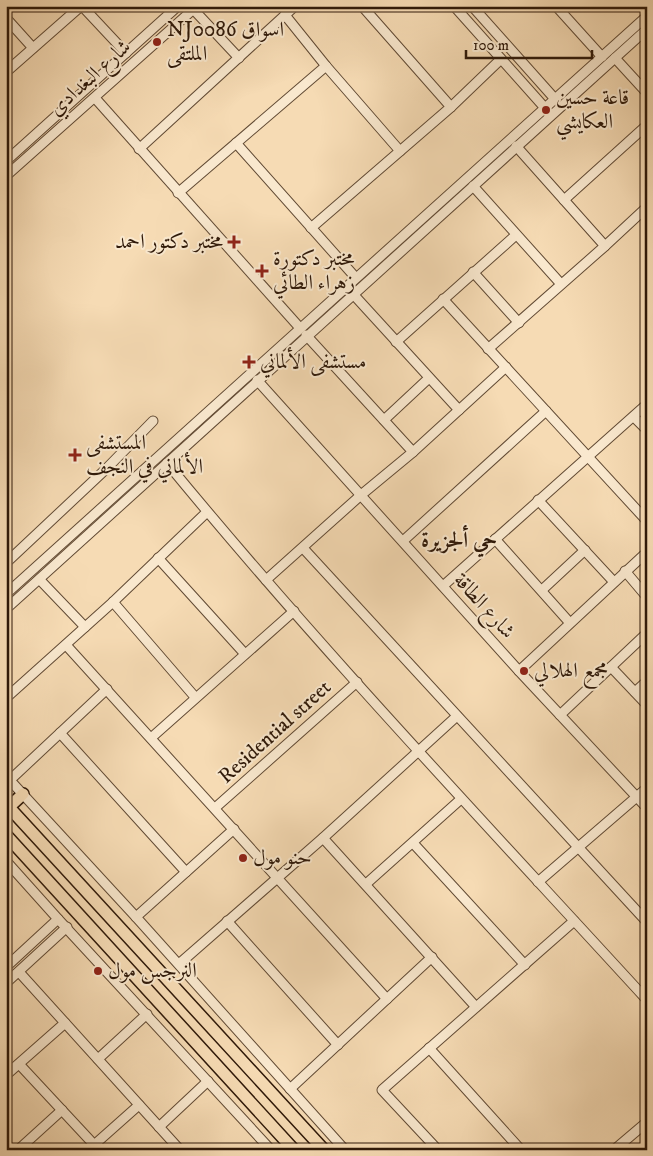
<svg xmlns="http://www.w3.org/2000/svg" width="653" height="1156" viewBox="0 0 653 1156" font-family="'IM FELL DW Pica',Amiri,serif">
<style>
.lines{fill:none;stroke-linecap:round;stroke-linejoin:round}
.minor-casing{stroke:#614a34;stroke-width:11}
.major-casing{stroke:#2f1909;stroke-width:14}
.minor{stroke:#f9e8ce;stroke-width:9}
.major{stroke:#f6dbb4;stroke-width:11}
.poi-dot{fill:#8f2418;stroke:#f9e8ce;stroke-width:2}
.labels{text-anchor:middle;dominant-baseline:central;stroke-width:4;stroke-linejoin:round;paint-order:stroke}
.poi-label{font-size:21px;fill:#2f1909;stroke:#f9e8ce;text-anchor:start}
.street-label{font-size:21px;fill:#2f1909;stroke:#f9e8ce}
.neighbourhood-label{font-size:22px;font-weight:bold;fill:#2f1909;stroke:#f9e8ce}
</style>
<rect width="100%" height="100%" fill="#f6dbb4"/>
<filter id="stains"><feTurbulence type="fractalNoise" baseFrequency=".004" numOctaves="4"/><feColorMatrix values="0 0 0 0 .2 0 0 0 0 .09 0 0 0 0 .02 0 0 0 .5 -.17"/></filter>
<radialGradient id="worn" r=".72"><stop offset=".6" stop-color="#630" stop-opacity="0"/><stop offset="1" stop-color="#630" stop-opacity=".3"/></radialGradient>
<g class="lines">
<g class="minor-casing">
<g id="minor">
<polyline points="82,6 126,53"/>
<polyline points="362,6 451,107"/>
<polyline points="454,6 545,108"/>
<polyline points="472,6 555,99"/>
<polyline points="556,6 602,57"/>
<polyline points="193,9 239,58"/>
<polyline points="285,15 326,66 400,151"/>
<polyline points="6,18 33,48"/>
<polyline points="615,58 647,93"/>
<polyline points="6,72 81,6"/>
<polyline points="95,98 300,328"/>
<polyline points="236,143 356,278"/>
<polyline points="516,146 605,246"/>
<polyline points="139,149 295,6"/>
<polyline points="6,161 178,6"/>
<polyline points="6,176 197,6"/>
<polyline points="473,186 561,284"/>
<polyline points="178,193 326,66"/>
<polyline points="564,200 647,125"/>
<polyline points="311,228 451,107 501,59"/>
<polyline points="473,272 519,323"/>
<polyline points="353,294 459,410"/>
<polyline points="443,299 647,521"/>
<polyline points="306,335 413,452"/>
<polyline points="396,342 516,235"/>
<polyline points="488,349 605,246 647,207"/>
<polyline points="257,380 519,671 647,808"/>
<polyline points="634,417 647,430"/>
<polyline points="384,420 429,378"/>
<path d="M167,463C319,648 485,823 647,1000"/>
<polyline points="538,500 614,582"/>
<polyline points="495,539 570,623"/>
<polyline points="403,541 546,411"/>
<polyline points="303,548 647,922"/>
<polyline points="158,558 245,654"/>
<polyline points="7,562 106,469 153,421"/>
<polyline points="625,571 647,597"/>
<polyline points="40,580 85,627"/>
<polyline points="266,580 361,495 413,452 506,367"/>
<polyline points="443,586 647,404"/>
<polyline points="542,590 585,550"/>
<polyline points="6,594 647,16"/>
<polyline points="113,602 195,697"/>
<polyline points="6,609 647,29"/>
<polyline points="66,645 387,999"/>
<polyline points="611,667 647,705"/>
<polyline points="519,671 647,552"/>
<polyline points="635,692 647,681"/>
<polyline points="6,698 113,602 207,512"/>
<polyline points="560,715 647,633"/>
<polyline points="60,733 186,872"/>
<polyline points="151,738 294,611"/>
<polyline points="6,776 136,917 345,1150"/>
<polyline points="10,780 107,689"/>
<polyline points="215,808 357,682"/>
<polyline points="323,838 476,1007"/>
<polyline points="413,843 525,965"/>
<polyline points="6,861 58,919 271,1150"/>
<polyline points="538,882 647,788"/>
<polyline points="366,884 461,799"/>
<polyline points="136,917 234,829"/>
<polyline points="227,921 338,1045"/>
<polyline points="179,964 323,838 457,716"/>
<polyline points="6,967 58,919"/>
<polyline points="19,972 180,1150"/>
<polyline points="6,983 67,927"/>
<polyline points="429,1048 521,1150"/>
<polyline points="98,1059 147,1014"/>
<polyline points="19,1064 99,1150"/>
<polyline points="6,1075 65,1023"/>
<polyline points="290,1089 432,957"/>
<polyline points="159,1127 208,1081"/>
<polyline points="94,1145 139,1105"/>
<polyline points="18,1150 62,1110"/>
<polyline points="438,1150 382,1090 574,921"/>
<polyline points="614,1150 647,1122"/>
</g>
</g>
<g class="major-casing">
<g id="major">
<polyline points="6,804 324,1150"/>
<polyline points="9,807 23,794"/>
<polyline points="6,835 294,1150"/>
</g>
</g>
<use href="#minor" class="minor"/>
<use href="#major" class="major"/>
</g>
<g class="poi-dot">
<circle cx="157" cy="42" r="5"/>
<circle cx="546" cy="110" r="5"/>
<path d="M231.5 234.5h5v5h5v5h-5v5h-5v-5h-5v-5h5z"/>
<path d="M259.5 263.5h5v5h5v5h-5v5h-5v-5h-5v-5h5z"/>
<path d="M246.5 354.5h5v5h5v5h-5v5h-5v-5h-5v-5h5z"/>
<path d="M72.5 447.5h5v5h5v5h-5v5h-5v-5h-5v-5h5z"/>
<circle cx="524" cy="671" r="5"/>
<circle cx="243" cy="858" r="5"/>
<circle cx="98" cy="971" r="5"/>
</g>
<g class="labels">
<g class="poi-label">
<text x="167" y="30">NJ0086 اسواق<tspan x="167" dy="24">الملتقى</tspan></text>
<text x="556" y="98">قاعة حسين<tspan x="556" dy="24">العكايشي</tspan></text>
<text x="223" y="242" text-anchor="end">مختبر دكتور احمد</text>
<text x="273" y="259">مختبر دكتورة<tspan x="273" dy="24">زهراء الطائي</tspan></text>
<text x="260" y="362">مستشفى الألماني</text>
<text x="86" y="443">المستشفى<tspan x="86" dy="24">الألماني في النجف</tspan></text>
<text x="534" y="671">مجمع الهلالي</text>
<text x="253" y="858">حنو مول</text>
<text x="108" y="971">النرجس مول</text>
</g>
<g class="street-label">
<text transform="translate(90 78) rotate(-42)">شارع البغدادي</text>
<text transform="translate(484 606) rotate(48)">شارع الطاقة</text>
<text transform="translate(275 732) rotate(-42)">Residential street</text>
</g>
<g class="neighbourhood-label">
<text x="459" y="540">حي ألجزيرة</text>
</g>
</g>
<rect width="653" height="1156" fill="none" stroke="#f6dbb4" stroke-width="25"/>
<rect x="8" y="8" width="638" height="1141" fill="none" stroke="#2f1909" stroke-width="2.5"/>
<rect x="12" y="12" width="628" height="1131" fill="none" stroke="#2f1909"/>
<path d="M466 50v8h126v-8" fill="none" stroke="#2f1909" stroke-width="2.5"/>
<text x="473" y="50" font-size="15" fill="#2f1909" stroke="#f9e8ce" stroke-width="4" paint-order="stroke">100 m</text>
<rect width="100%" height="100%" filter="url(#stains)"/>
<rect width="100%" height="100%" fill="url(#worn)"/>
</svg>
